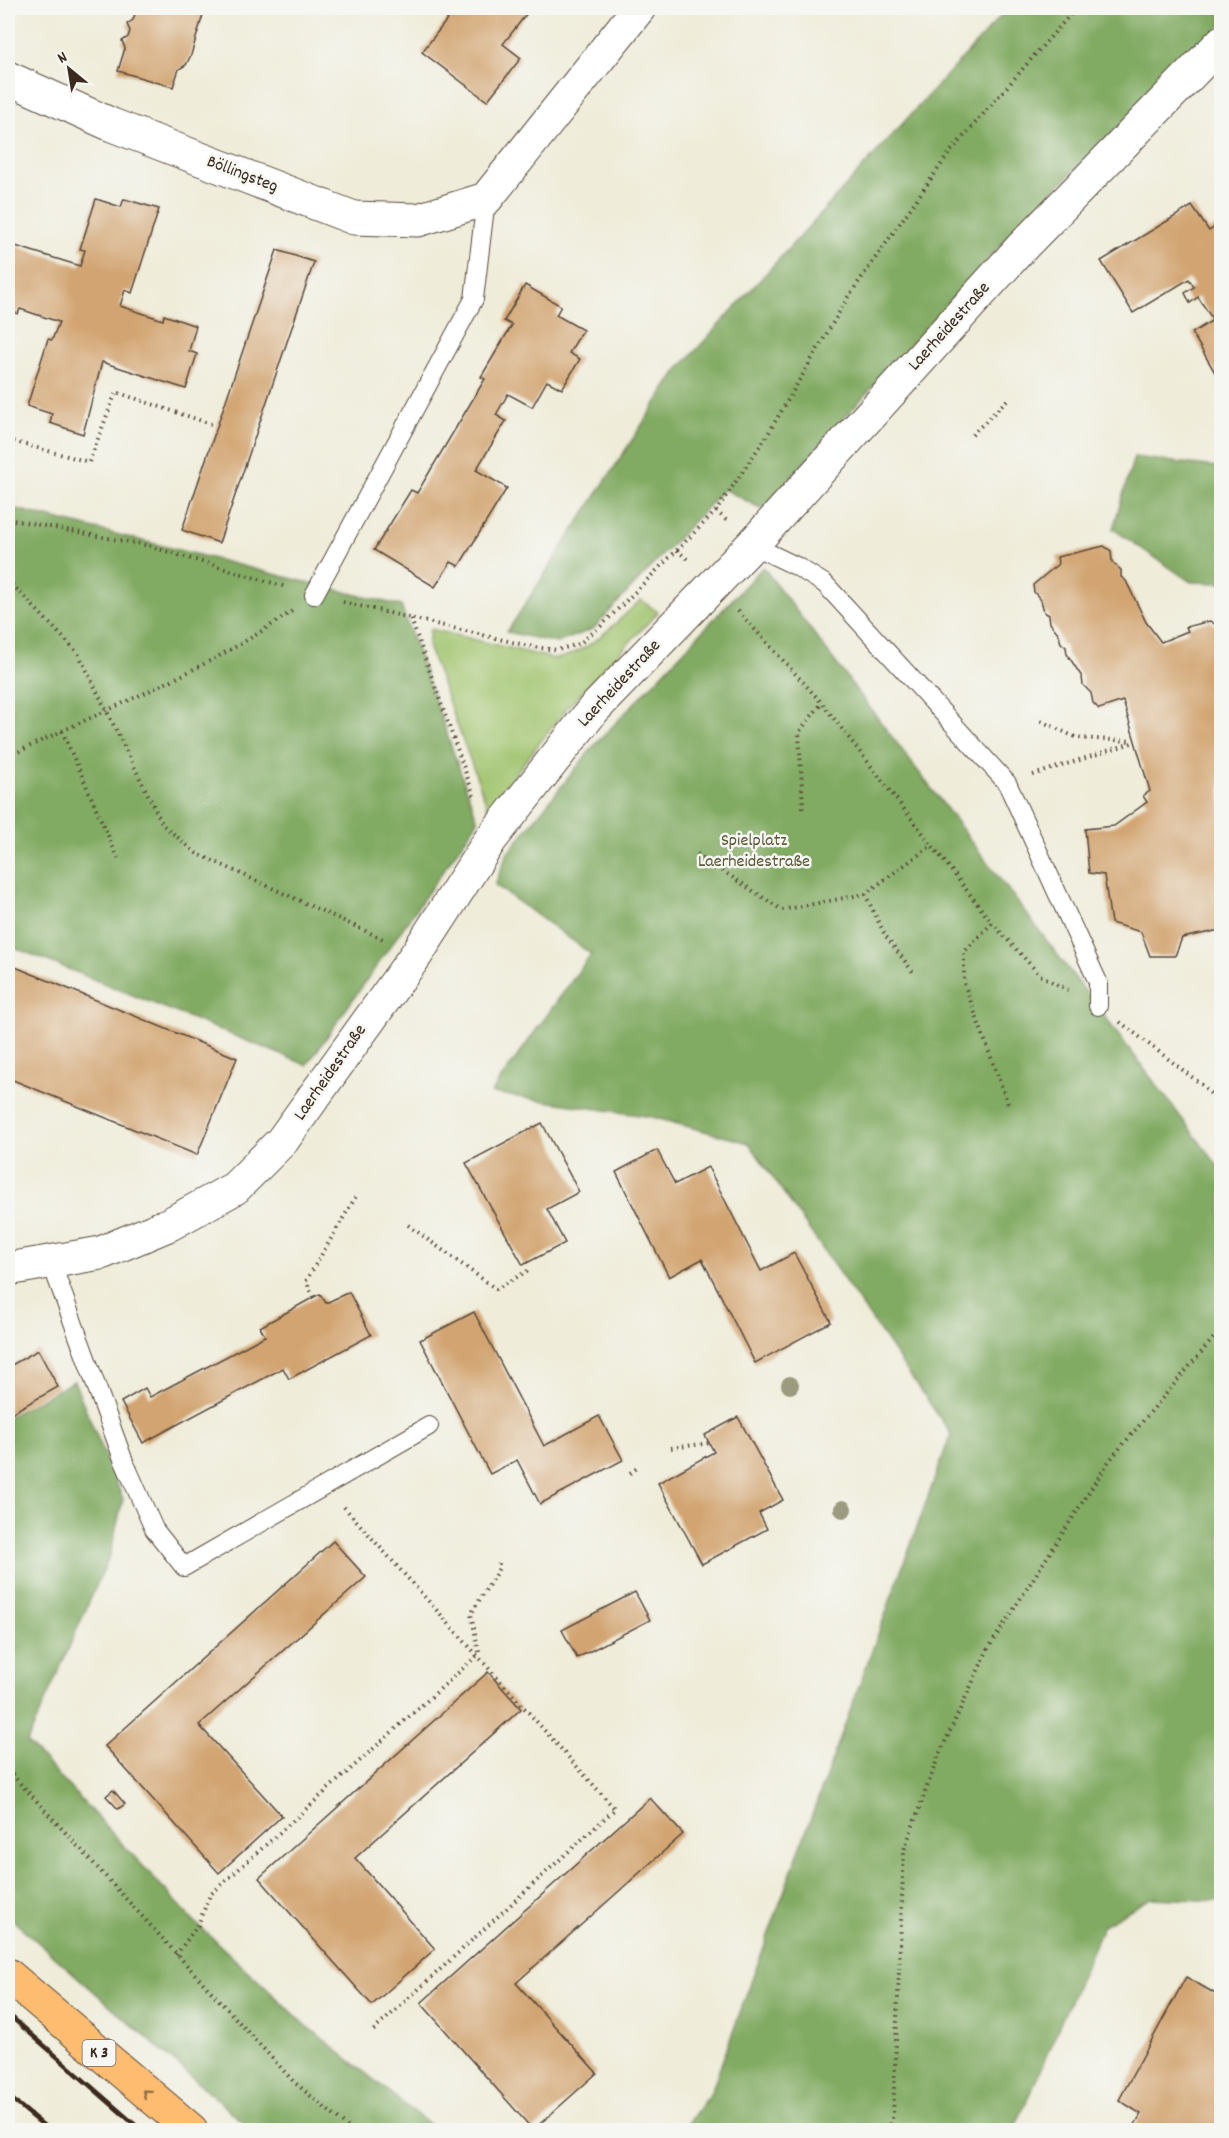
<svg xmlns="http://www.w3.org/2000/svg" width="1229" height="2138" viewBox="0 0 1229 2138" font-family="Dekko,sans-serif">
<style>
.green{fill:#a2c56f;stroke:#6e7846;stroke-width:1.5}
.forest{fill:#81aa62;stroke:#5e6a40;stroke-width:1.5}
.building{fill:#d2a471}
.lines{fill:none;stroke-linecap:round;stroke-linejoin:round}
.lane-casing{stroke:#56473a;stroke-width:20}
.street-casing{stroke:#56473a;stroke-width:35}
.highway-casing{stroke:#56473a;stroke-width:35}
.path{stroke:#56473a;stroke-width:4;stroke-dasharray:1.5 4.5;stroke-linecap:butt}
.lane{stroke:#fff;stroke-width:18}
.street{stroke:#fff;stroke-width:33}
.highway{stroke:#fdbc70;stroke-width:33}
.rail{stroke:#3b2a1e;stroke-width:4.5}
.tree{fill:#9d9b7f}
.oneway{stroke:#926c43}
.labels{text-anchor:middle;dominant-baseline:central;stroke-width:5;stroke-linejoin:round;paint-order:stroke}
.shield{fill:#f6f6f2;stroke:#73675e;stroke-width:1.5}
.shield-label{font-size:16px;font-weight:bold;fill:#3b2a1e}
.street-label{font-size:18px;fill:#3b2a1e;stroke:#f6f6f2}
.park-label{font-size:18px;fill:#5a5836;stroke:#f6f6f2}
</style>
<rect width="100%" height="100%" fill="#f6f6f2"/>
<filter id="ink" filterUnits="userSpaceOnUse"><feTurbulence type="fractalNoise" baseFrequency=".0167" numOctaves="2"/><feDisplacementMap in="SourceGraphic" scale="12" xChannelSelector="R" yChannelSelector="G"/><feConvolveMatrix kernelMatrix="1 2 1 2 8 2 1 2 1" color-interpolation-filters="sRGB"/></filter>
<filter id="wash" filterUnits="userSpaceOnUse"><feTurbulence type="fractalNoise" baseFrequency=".008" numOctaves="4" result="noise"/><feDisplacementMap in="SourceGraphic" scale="24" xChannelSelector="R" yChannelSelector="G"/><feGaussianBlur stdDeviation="1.35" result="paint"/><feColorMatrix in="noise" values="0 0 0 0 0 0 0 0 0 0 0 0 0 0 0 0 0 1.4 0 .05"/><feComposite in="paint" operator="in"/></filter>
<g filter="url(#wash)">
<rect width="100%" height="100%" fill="#efecd9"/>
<path class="green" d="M641,600L658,612L568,707L488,808L428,646L430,629L555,659C591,652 614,624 641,600Z"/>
<g class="forest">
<polygon points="1008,8 1221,8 1221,26 1018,226 762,509 724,489 593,629 557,643 507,632 677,371"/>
<polygon points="1134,457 1215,467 1221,471 1221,583 1191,582 1113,529"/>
<polygon points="8,507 401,606 478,821 307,1065 8,945"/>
<polygon points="763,567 1221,1170 1221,1901 1151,1898 1103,1925 1014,2130 683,2130 711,2092 951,1434 749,1143 652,1117 491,1093 591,954 495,885 507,854 593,747"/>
<polygon points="74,1381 123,1499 110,1555 27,1742 198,1925 306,2025 436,2130 252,2130 8,1916 8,1417"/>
</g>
<g id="blocks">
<g class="building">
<polygon points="137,8 205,8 191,55 186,65 179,69 173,87 118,71 125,48 122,41 128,37 130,31 127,24 133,20"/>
<polygon points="456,8 531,8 503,44 521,58 487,101 422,52"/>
<polygon points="96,199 121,207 124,199 159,209 132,293 125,290 120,306 163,320 164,315 196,326 189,351 197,354 186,389 102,362 83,434 50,423 52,414 27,406 48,339 52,340 59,322 20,309 18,314 8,310 8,259 12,245 80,266 85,250 80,249"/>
<polygon points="1192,206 1209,231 1221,223 1221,383 1192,333 1213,320 1198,297 1190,303 1185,293 1194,287 1189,279 1133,313 1101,261"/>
<polygon points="277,250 314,262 219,543 182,530"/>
<polygon points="525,285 561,306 556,315 583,330 569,353 580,359 562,389 547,381 532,407 508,394 496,415 506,421 476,470 507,488 459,566 451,562 435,587 374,550 411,490 417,493 485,379 481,377 512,325 504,321"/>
<polygon points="1104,546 1111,551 1112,562 1121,570 1121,577 1126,581 1146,622 1161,642 1188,631 1186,627 1210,621 1216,625 1221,641 1221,930 1182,938 1175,956 1150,956 1141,932 1111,923 1104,875 1089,873 1085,829 1114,826 1147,802 1143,796 1150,791 1123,701 1099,709 1093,703 1091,693 1083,685 1082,677 1067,654 1066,647 1061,643 1058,633 1050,623 1049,615 1044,612 1041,600 1034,592 1033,585 1058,564 1057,557"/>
<polygon points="8,964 237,1058 197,1155 8,1078"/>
<polygon points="542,1123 579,1192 547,1209 565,1243 523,1265 466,1163"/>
<polygon points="657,1150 675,1184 708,1167 761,1271 794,1253 831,1322 755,1363 702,1259 669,1277 616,1172"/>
<polygon points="349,1292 371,1335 289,1379 283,1368 143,1443 121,1402 145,1388 150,1397 265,1336 260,1327 314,1297 320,1294 326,1303"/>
<polygon points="474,1312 544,1446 599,1416 623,1460 540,1504 517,1460 490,1474 420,1340"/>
<polygon points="38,1350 58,1387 8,1415 8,1367"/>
<polygon points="738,1417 783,1500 759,1513 767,1529 702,1564 658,1483 714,1452 705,1435"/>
<polygon points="333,1541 366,1577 199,1725 282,1816 219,1873 105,1746"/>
<polygon points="635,1592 650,1620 577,1658 562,1630"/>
<polygon points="488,1672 521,1709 355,1858 435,1949 372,2005 259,1878"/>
<polygon points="113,1790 125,1804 118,1809 106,1796"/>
<polygon points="650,1798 683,1834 516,1983 597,2073 533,2130 421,2003"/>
<polygon points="1186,1977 1221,1997 1221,2130 1132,2130 1141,2114 1119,2100"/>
</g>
</g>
</g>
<g filter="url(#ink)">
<use href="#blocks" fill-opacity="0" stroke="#56473a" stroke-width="1.5"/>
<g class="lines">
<g class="lane-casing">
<g id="lane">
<polyline points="752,545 796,566 825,584 1007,783 1098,982 1098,1006"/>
<polyline points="314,595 474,299 486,199"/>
<polyline points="51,1262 123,1459 154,1529 184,1567 429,1426"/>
</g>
</g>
<g class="street-casing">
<g id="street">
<polyline points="8,78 112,125 354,218 418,220 486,199 639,8"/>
<polyline points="8,1269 101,1253 170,1224 235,1188 282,1141 416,955 491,839 593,710 752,545 1021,248 1222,42"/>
</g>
</g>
<g class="highway-casing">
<polyline id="highway" points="8,1975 191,2130"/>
</g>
<g class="path">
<polyline points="972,435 1010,397"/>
<polyline points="8,440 89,462 116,392 211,424"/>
<polyline points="716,511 727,521"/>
<polyline points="8,519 145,545 286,587"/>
<polyline points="677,550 688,560"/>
<polyline points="8,580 78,653 163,825 196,853 383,939"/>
<polyline points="343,602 533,647 557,650 579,644 601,626 716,511 768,434 848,297 950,152 1076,8"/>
<polyline points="738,611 822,703 992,923 1040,975 1068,990"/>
<polyline points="411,619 475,799"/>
<polyline points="1041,721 1077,738 1131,741"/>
<polyline points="62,731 118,858"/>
<path d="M8,757C103,709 204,673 292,611"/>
<polyline points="1033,775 1135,742"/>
<polyline points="803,808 799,732 822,703"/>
<polyline points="697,854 782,910 865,894 932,845"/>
<polyline points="865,894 885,935 913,972"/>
<polyline points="992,923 964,952 964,983 1008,1104"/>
<polyline points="1120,1022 1201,1084 1222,1105"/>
<polyline points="408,1225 496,1289 529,1270"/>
<polyline points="314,1297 306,1281 358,1193"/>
<polyline points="671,1448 710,1443"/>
<polyline points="630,1473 637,1468"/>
<polyline points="344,1507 615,1809 373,2031"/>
<polyline points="479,1652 471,1614 499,1568 499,1560"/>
<polyline points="8,1770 293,2081 351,2130"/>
<polyline points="176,1955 198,1925 210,1895 479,1654"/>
<polyline points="615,2128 615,2130"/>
<polyline points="889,2130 893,2115 904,1850 938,1757 988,1649 1109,1461 1222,1328"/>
</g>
<use href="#lane" class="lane"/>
<use href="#street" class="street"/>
<use href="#highway" class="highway"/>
<g class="rail">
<polyline points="8,2014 141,2130"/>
<polyline points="8,2096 49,2130"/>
</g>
</g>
<g class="tree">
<circle cx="790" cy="1385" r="9"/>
<circle cx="843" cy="1509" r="9"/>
</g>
<defs><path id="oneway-chevron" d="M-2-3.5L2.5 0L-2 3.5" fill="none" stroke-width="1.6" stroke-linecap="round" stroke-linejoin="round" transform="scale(1.5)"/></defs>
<use class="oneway" href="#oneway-chevron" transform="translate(146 2093) rotate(-140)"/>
</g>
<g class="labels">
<rect class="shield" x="82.5" y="2040" width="33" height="26" rx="4.5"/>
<g class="shield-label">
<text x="99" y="2053">K 3</text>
</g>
<g class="street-label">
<text transform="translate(242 175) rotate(21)">Böllingsteg</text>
<text transform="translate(950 327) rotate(-48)">Laerheidestraße</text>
<text transform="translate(620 684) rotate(-47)">Laerheidestraße</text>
<text transform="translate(331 1073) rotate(-55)">Laerheidestraße</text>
</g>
<g class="park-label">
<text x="754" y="841">Spielplatz<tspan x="754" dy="21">Laerheidestraße</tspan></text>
</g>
</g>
<rect width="1229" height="2138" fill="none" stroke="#f6f6f2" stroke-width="30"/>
<g transform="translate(69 69) rotate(330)" stroke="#f6f6f2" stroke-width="4.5" paint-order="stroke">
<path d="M0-4.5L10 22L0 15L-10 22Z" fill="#3b2a1e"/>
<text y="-9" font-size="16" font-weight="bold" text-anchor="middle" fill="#3b2a1e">N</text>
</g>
</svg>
